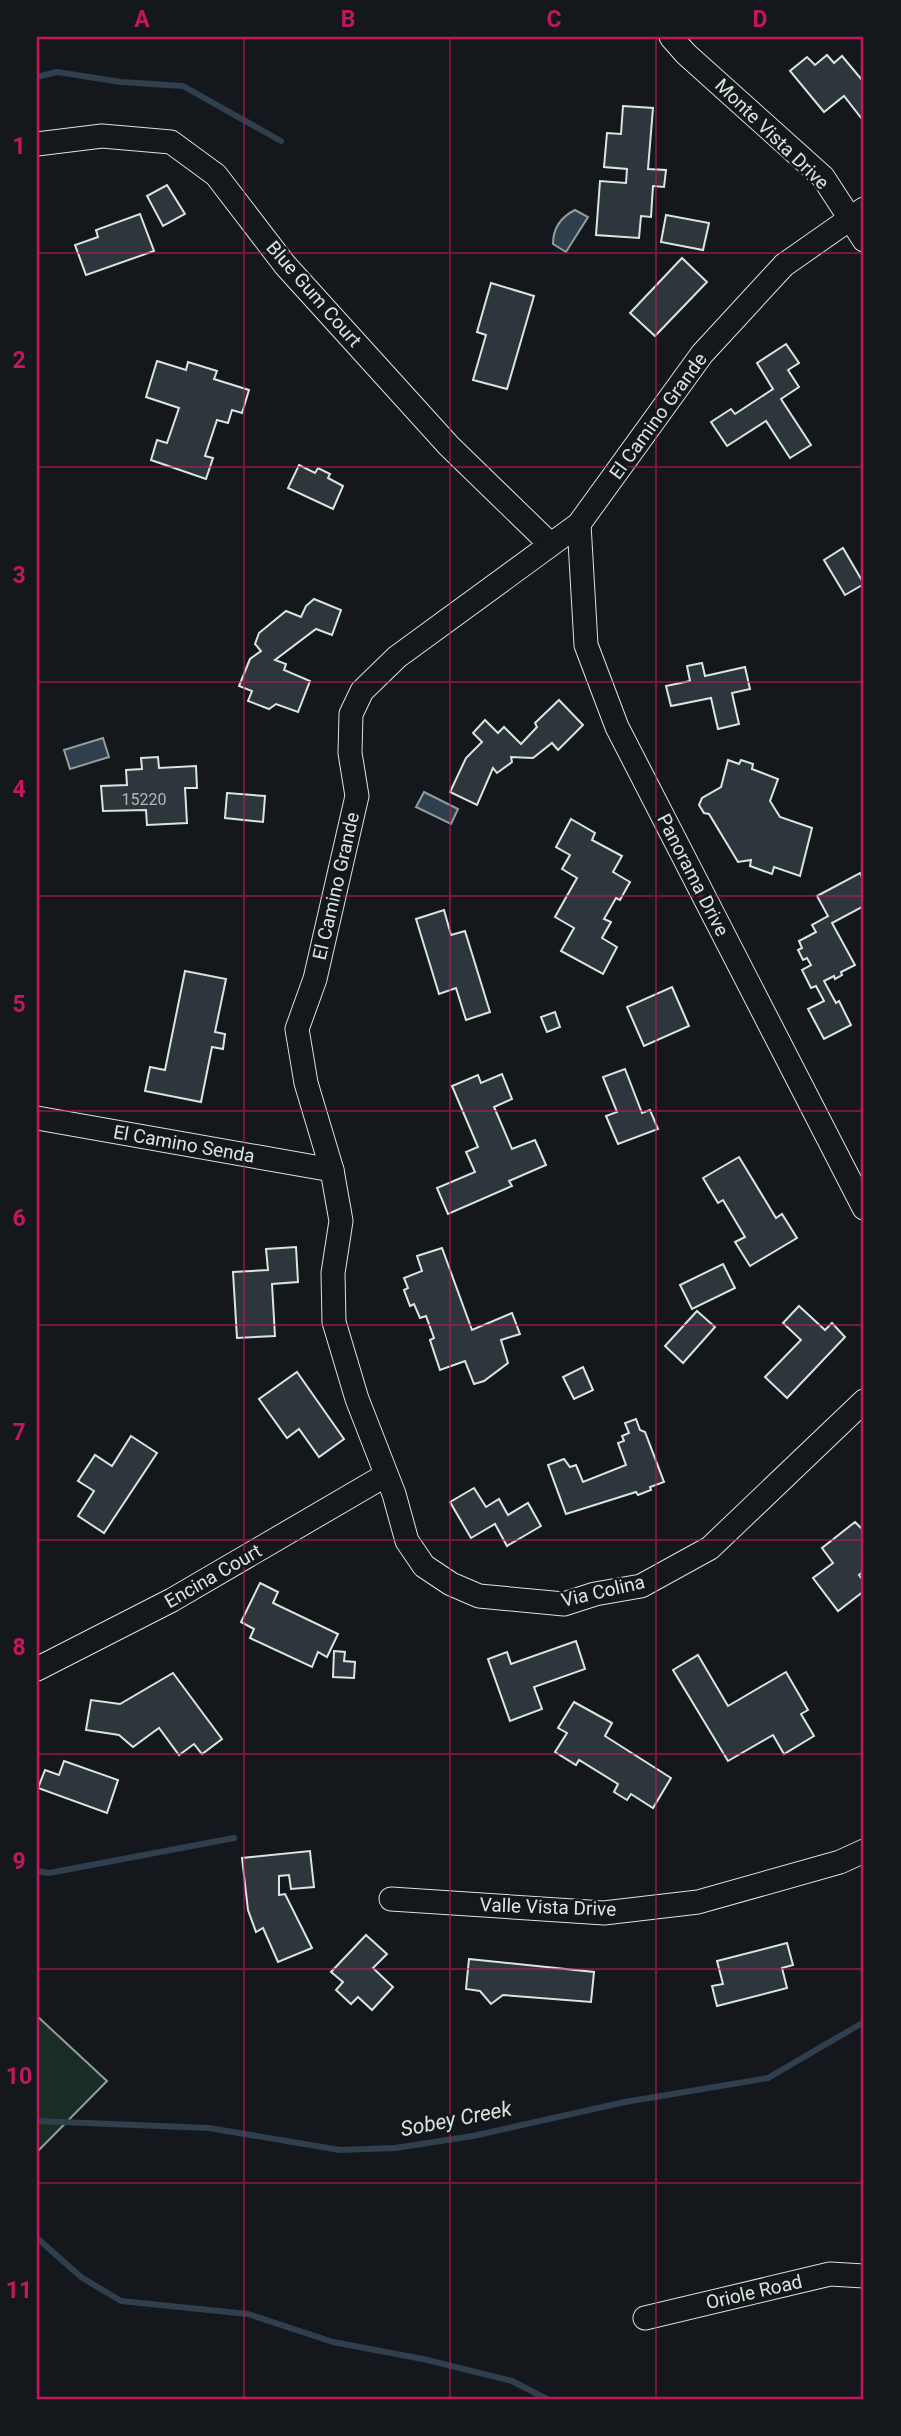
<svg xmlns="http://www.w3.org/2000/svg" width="901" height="2436" viewBox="0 0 901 2436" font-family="Roboto,sans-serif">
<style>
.green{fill:#1a2d24;stroke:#939e99;stroke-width:2}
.water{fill:#2f3f4d;stroke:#939e99;stroke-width:2}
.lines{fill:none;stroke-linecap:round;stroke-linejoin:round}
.stream{stroke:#2f3f4d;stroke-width:6}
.building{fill:#2c363c;stroke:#d8e6dc;stroke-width:2}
.minor-casing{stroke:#d8e6dc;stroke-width:25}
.minor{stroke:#14181c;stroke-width:23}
.grid{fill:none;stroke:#c2185b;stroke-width:2;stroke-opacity:0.55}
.labels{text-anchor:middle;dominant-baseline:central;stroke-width:5;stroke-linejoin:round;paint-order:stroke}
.number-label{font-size:16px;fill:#adbab4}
.street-label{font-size:19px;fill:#d8e6dc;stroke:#14181c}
.water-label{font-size:21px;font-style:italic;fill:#d8e6dc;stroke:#14181c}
.neatline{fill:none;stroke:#c2185b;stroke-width:2.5}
.grid-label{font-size:23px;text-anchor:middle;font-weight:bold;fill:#c2185b}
</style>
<rect width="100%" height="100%" fill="#14181c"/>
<polygon class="green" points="37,2016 107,2081 37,2152"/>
<g class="water">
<path d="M575,210L588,217L566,252L553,244C553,227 561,217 575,210Z"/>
<polygon points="103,738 109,757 70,769 64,750"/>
<polygon points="424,792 458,809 451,824 416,807"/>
</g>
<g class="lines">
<g class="stream">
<polyline points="37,77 57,72 121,82 183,86 281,141"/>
<polyline points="37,1871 49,1873 234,1838"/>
<polyline points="37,2121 209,2128 340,2150 395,2148 473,2136 625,2102 768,2078 864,2022"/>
<polyline points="37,2238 81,2277 121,2301 248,2314 333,2342 423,2359 512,2381 547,2399"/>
</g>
</g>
<g class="building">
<polygon points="827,55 834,63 842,56 862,80 864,78 864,117 862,119 844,96 824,112 790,71 807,57 815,65"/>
<polygon points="623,106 653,108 648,169 666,170 664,187 653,186 651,217 641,216 639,238 596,235 600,181 626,183 627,169 604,167 607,133 621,134"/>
<polygon points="167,185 185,214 163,226 147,196"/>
<polygon points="140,214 154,251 86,275 75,245 98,237 96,230"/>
<polygon points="666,215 709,223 703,250 661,242"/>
<polygon points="682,258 707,282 655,336 630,313"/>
<polygon points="491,283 534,296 507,389 473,380 486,335 477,332"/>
<polygon points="786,344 799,363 788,370 799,387 781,399 811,445 790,458 766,421 727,446 711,422 731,409 735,414 773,389 757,363"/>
<polygon points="157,361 186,370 188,362 217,371 214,379 249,390 242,413 232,410 228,423 217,420 205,456 213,458 206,479 151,460 157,440 167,443 179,408 146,397"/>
<polygon points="299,465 315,473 318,468 330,474 328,478 343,486 333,509 288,488"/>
<polygon points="843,548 864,584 845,595 824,560"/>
<polygon points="314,599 341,610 332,635 316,629 275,660 286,664 284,670 310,681 298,712 276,704 269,709 248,701 252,691 239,686 250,659 261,651 255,644 259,633 286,611 301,617 306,606"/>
<polygon points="702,663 705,676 745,667 750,689 732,693 739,724 718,729 711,698 671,706 666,686 690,681 687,666"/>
<polygon points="559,700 583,725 558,750 552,743 533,758 511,757 512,762 497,773 493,768 477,805 450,792 466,758 482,742 473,733 485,720 498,733 504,727 521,744 537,727 535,723"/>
<polygon points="158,757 159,768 196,766 197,788 185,788 187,823 147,825 146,810 103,811 101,786 127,785 126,770 142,769 141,758"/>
<polygon points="728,760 739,764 741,760 753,764 752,769 778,779 770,801 780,817 812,828 800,876 774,867 772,874 750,866 751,860 738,862 709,814 704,813 699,805 702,798 721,787"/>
<polygon points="227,793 265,796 263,822 225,818"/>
<polygon points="571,819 595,833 592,840 622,856 613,872 630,882 620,900 616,898 604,919 611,922 602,938 617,947 603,974 561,951 574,928 555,917 577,878 562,869 570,855 556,847"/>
<polygon points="860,873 864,881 864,906 832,923 855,965 841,972 842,975 835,979 834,976 824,981 836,1003 839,1001 851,1025 824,1039 808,1009 824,1001 816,986 811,988 802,970 811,965 807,958 803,960 798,950 802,948 799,941 816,932 812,925 828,916 817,896"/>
<polygon points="444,910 451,935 465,931 490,1012 466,1020 456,988 439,994 416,919"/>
<polygon points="185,971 226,979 215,1032 225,1034 223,1049 212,1047 201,1102 145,1091 150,1067 165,1070"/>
<polygon points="672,987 689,1026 644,1046 627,1007"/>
<polygon points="555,1012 560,1027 547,1032 541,1017"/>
<polygon points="625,1069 642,1113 650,1110 658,1129 618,1144 606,1116 617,1112 603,1077"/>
<polygon points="502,1074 512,1099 494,1107 512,1149 535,1140 546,1165 509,1181 512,1186 448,1214 437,1188 475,1172 466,1152 478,1147 452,1086 478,1075 481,1083"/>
<polygon points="739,1157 776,1218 782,1214 797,1238 750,1266 735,1242 745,1237 723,1200 718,1203 703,1178"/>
<polygon points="296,1247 298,1282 272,1284 275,1336 237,1338 233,1272 268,1270 266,1249"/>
<polygon points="442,1248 472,1330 512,1313 520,1334 501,1340 508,1363 484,1381 474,1384 465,1361 440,1370 430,1340 434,1338 426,1316 420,1318 414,1304 410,1306 404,1290 408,1288 404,1278 422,1271 417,1256"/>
<polygon points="723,1264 735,1288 692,1309 680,1285"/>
<polygon points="799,1306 825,1330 832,1323 845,1337 787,1398 765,1377 801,1340 783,1323"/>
<polygon points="697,1311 715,1327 683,1363 665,1346"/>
<polygon points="583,1367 593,1390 574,1399 563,1377"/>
<polygon points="297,1372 344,1439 319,1457 299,1429 287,1438 259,1399"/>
<polygon points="636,1419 640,1430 645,1432 664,1482 650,1487 651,1490 638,1495 636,1492 566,1514 548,1465 564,1459 570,1467 576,1465 583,1482 626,1465 618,1443 624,1441 622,1436 629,1433 625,1423"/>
<polygon points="131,1436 157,1453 104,1533 78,1516 94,1491 78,1481 95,1455 112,1466"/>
<polygon points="474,1488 486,1507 499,1499 508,1515 528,1503 541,1526 507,1546 495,1524 471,1538 450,1502"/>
<polygon points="855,1522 864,1531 864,1571 859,1575 864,1582 864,1591 838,1611 813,1578 833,1563 822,1548"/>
<polygon points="260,1583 278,1592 273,1603 338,1634 327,1657 318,1652 312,1667 250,1638 254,1629 241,1622"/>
<polygon points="576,1641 585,1669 534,1687 542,1709 510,1721 488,1659 507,1652 511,1664"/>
<polygon points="334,1651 345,1652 344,1661 355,1662 354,1678 333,1677"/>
<polygon points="698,1655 728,1706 786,1672 808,1710 801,1714 814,1736 784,1754 773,1735 728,1761 673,1670"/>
<polygon points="173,1673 222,1739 202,1754 194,1744 179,1755 159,1728 133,1747 119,1735 86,1730 91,1700 120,1704"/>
<polygon points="574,1702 612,1723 605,1736 671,1778 653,1808 631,1794 627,1800 614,1792 618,1784 579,1760 576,1765 555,1752 567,1733 558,1728"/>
<polygon points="64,1761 118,1780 107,1813 38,1788 45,1770 59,1775"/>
<polygon points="310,1851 314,1887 291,1889 289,1875 279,1876 279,1895 285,1894 312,1948 278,1962 263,1928 256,1932 248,1910 242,1858"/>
<polygon points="366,1935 387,1954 373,1968 393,1987 372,2010 358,1997 351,2004 336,1990 343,1982 331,1972"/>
<polygon points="787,1943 793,1965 782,1968 787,1988 717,2006 712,1986 723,1984 717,1961"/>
<polygon points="469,1959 594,1972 591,2002 503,1995 491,2004 480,1991 466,1989"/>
</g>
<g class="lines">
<g class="minor-casing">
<g id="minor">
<polyline points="671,37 686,54 823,177 864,240"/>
<polyline points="37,144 102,136 171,142 216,175 285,265 449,446 550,544"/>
<polyline points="864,209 784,265 702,354 579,524 397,657 362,691 351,714 350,753 357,796 315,979 297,1029 306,1083 332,1170 341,1221 333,1273 334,1322 357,1399 394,1494 407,1541 424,1566 451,1584 479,1596 564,1604 595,1594 641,1586 710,1548 864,1401"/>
<polyline points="579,524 586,645 617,727 864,1208"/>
<polyline points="37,1118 332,1170"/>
<polyline points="37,1669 172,1600 386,1475"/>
<polyline points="391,1899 604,1913 698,1902 840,1862 864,1851"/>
<polyline points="645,2318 830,2274 864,2276"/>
</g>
</g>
<use href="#minor" class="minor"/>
</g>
<path class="grid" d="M244,37V2399M450,37V2399M656,37V2399M37,253H864M37,467H864M37,682H864M37,896H864M37,1111H864M37,1325H864M37,1540H864M37,1754H864M37,1969H864M37,2183H864"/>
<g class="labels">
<g class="number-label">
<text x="144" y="799">15220</text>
</g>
<g class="street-label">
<text transform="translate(772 134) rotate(44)">Monte Vista Drive</text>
<text transform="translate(314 294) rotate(49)">Blue Gum Court</text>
<text transform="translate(658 416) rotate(-54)">El Camino Grande</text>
<text transform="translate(693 875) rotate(63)">Panorama Drive</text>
<text transform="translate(336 886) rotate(-77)">El Camino Grande</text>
<text transform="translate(184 1144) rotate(10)">El Camino Senda</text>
<text transform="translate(213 1576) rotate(-30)">Encina Court</text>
<text transform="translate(603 1591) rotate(-13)">Via Colina</text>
<text transform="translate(548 1907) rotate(2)">Valle Vista Drive</text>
<text transform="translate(754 2292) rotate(-13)">Oriole Road</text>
</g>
<g class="water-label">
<text transform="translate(456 2119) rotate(-11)">Sobey Creek</text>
</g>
</g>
<rect width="901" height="2436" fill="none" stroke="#14181c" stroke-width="77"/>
<rect x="38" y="38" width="824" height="2360" class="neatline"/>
<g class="grid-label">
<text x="142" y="27">A</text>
<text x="348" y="27">B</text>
<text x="554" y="27">C</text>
<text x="760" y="27">D</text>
<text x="19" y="154">1</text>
<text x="19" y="368">2</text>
<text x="19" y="583">3</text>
<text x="19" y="797">4</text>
<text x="19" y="1012">5</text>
<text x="19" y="1226">6</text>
<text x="19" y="1440">7</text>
<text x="19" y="1655">8</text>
<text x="19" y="1869">9</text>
<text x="19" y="2084">10</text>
<text x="19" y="2298">11</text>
</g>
</svg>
